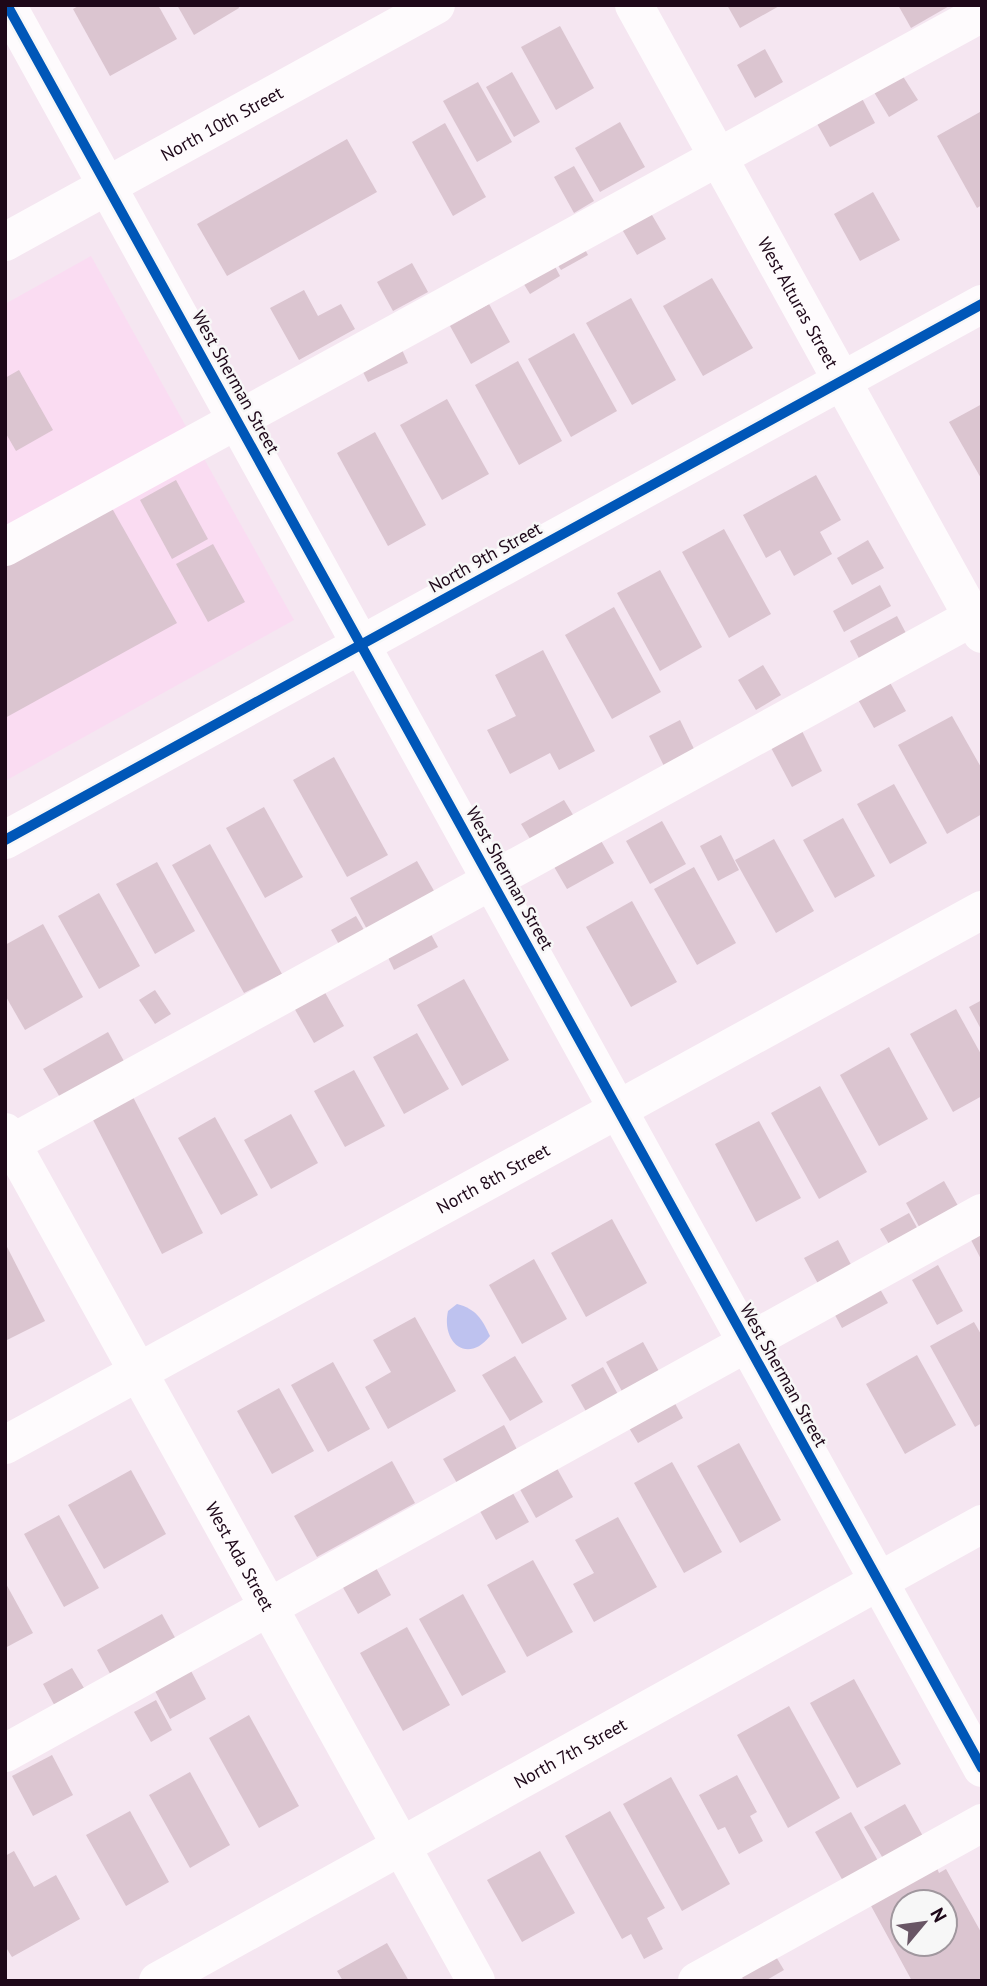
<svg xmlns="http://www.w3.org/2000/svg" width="987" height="1986" viewBox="0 0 987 1986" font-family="'PT Sans',sans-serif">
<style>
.built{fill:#fadcf2}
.water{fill:#bec2ef}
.building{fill:#dbc5d0;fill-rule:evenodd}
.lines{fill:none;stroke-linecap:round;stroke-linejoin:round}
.minor{stroke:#fefbfd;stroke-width:38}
.cycleway-casing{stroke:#f7f7f7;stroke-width:15}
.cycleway{stroke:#0057b8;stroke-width:10}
.labels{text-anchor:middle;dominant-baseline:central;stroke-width:5;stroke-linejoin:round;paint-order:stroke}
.street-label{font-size:18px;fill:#1e0819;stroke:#f7f7f7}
</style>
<rect width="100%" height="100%" fill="#f5e6f1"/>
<polygon class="built" points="91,256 294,620 5,781 5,304"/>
<path class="water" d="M457,1304C476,1309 482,1319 490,1336C467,1365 441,1342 448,1311Z"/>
<g class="building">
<polygon points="80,5 158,5 177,39 110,76 73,9"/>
<polygon points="177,5 238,5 239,8 194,35"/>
<polygon points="727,5 781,5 740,28"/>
<polygon points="898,5 951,5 911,28"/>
<polygon points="560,26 594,88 556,110 521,47"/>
<polygon points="765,49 783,82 755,98 737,65"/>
<polygon points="897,67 918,100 889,117 869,84"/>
<polygon points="512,72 540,122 514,137 486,87"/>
<polygon points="478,82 512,142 477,162 443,101"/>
<polygon points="857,89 875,123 830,147 811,113"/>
<polygon points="980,112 982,115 982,205 977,208 937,136"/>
<polygon points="620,122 645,167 600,192 575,148"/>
<polygon points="445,123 486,197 453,216 412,142"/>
<polygon points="347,139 377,192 227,276 197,224"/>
<polygon points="574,166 594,201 574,213 554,177"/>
<polygon points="873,192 900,240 860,261 834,214"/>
<polygon points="645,203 666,239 637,255 616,219"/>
<polygon points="580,240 588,255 561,270 552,256"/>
<polygon points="549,255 560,276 530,294 517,273"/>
<polygon points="412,263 428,292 393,311 377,282"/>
<polygon points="712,278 753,348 703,376 663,306"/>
<polygon points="304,290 318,316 341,304 355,329 299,360 270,308"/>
<polygon points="631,298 676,380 632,405 586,323"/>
<polygon points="489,304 510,342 471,364 450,326"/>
<polygon points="574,333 617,411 571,437 528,359"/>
<polygon points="398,341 408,363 368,382 358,362"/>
<polygon points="518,361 562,441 519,465 475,385"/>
<polygon points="19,370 53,430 16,451 5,432 5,378"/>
<polygon points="447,399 489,474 442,500 400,425"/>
<polygon points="982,404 982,480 949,422"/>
<polygon points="375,432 426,525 388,546 337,453"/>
<polygon points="816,475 841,520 820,532 832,554 794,576 780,550 766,558 743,515"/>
<polygon points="176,480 208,539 172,559 140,500"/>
<polygon points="109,503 177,623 5,718 5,560"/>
<polygon points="724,529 771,614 729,638 682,552"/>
<polygon points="868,540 884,568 852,585 837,558"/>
<polygon points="213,544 245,602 208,622 176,564"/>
<polygon points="660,570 702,647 660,671 617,593"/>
<polygon points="880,585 891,606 844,632 833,611"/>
<polygon points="614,607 661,692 612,719 565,635"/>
<polygon points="897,616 908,637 861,662 850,641"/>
<polygon points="543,650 595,751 559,770 550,753 510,774 487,730 516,716 495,675"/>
<polygon points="763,665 781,695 756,710 738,680"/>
<polygon points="888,679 906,711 874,728 856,696"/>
<polygon points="952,716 982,769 982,814 947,834 898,745"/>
<polygon points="680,720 696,753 665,768 649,736"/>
<polygon points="800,727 822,771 792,787 769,744"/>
<polygon points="334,757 388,855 347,877 293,780"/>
<polygon points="894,784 927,843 890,864 857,804"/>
<polygon points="564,800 575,818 532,842 521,824"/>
<polygon points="264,807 303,877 265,898 226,828"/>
<polygon points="843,818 875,876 835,898 803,840"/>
<polygon points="662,821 686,864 650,884 626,841"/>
<polygon points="721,835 739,870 718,881 700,846"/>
<polygon points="600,839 614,863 567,889 553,865"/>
<polygon points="774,839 814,911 776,933 735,860"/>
<polygon points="210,844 282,974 244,993 172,865"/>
<polygon points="417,861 437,896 369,933 350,898"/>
<polygon points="157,862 195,931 155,954 116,884"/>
<polygon points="694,867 736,943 697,965 654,889"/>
<polygon points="99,893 140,966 99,989 58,916"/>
<polygon points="632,901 677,982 631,1007 586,927"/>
<polygon points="356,916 367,935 342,950 331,930"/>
<polygon points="43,924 83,997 25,1030 5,995 5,945"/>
<polygon points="427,927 438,947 394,970 384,949"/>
<polygon points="464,979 509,1060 462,1086 417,1005"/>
<polygon points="323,989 344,1026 314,1043 293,1006"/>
<polygon points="155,990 171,1014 155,1024 139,1000"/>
<polygon points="982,1000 982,1031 969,1007"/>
<polygon points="956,1009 982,1056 982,1096 953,1112 910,1034"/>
<polygon points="108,1032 125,1063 61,1099 43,1069"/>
<polygon points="417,1033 449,1089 404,1114 373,1057"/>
<polygon points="889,1047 928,1119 879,1146 840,1075"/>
<polygon points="354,1070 385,1126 345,1147 314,1091"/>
<polygon points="820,1086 867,1172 819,1199 771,1113"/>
<polygon points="133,1097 203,1233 162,1254 92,1118"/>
<polygon points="291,1114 318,1163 271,1189 244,1140"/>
<polygon points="215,1117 258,1195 221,1215 178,1138"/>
<polygon points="759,1121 801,1198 756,1222 715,1144"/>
<polygon points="944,1181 961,1211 922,1232 906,1203"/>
<polygon points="909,1213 920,1233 892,1249 880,1229"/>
<polygon points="612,1219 647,1283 586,1317 551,1253"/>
<polygon points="982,1234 982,1261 971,1240"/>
<polygon points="838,1240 856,1274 822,1291 804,1258"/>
<polygon points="5,1243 45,1321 5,1341"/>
<polygon points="534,1259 567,1319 522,1344 489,1285"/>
<polygon points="938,1265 963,1311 937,1325 912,1280"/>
<polygon points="876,1282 888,1303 842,1328 830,1306"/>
<polygon points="415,1317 456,1391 388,1429 365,1387 391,1372 373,1340"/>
<polygon points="974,1322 982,1336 982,1423 975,1427 930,1346"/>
<polygon points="643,1342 661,1375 624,1395 606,1362"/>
<polygon points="917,1355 956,1425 905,1454 866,1384"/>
<polygon points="515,1356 543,1402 510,1421 482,1375"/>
<polygon points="333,1362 370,1429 328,1452 291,1385"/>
<polygon points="603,1367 620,1398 588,1415 571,1385"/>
<polygon points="279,1388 314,1451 272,1474 237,1411"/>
<polygon points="672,1398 683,1418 638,1443 626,1423"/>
<polygon points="504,1425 521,1457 461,1490 443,1459"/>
<polygon points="739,1443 781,1520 740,1543 697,1466"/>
<polygon points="392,1461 415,1503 317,1557 294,1516"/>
<polygon points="672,1462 722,1552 684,1573 634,1483"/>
<polygon points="554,1463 573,1497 536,1518 517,1484"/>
<polygon points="131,1470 166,1534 104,1569 68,1505"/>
<polygon points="509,1486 529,1522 496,1540 476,1504"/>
<polygon points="59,1515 99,1588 64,1607 24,1534"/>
<polygon points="618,1517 657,1587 594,1622 573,1584 594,1573 575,1540"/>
<polygon points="533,1560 573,1632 527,1657 487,1585"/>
<polygon points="375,1566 391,1595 358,1614 341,1584"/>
<polygon points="5,1582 33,1633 5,1648"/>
<polygon points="463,1594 506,1672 462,1696 419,1619"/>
<polygon points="162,1614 178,1643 113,1679 97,1650"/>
<polygon points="407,1627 450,1705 403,1731 360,1653"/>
<polygon points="72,1668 87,1693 57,1710 43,1684"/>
<polygon points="190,1669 206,1699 170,1719 154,1689"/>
<polygon points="854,1679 901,1764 857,1788 810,1703"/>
<polygon points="156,1700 172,1730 151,1742 134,1712"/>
<polygon points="789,1706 840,1798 788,1828 737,1735"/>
<polygon points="249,1715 299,1806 259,1828 209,1738"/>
<polygon points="52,1755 73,1795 33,1816 12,1776"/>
<polygon points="190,1772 230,1845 190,1868 149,1795"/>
<polygon points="737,1775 757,1812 750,1816 763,1841 739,1854 725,1827 718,1830 699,1795"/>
<polygon points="671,1777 730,1884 682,1911 623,1804"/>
<polygon points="905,1804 924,1838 884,1860 864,1827"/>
<polygon points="130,1811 169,1882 126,1906 86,1835"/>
<polygon points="610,1811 665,1908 647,1918 663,1949 644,1959 631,1934 622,1939 565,1836"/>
<polygon points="851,1812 878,1861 843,1881 815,1832"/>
<polygon points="14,1851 34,1887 56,1875 80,1919 12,1957 5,1946 5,1856"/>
<polygon points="540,1851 575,1913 522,1942 487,1880"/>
<path d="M937,1868L939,1873L946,1869L982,1934V1981H912L870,1904ZM903,1902H945V1944H903Z"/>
<polygon points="387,1943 409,1981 343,1981 337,1971"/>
<polygon points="772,1950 784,1970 765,1981 744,1981 738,1970"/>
</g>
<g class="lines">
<g class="minor">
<polyline points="7,5 982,1768"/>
<path id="s1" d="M634,5L982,634"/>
<path id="s2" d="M5,242L436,5"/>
<polyline points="5,547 982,13"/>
<polyline points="5,840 982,304"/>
<path id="s3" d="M5,1132L476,1981"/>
<polyline points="5,1147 982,612"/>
<path id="s4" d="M5,1445L982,910"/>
<polyline points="5,1753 982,1213"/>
<path id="s5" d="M158,1981L982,1524"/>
<polyline points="697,1981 982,1823"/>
</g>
<g class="cycleway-casing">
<g id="cycleway">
<polyline points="7,5 982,1768"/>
<polyline points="5,840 982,304"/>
</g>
</g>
<use href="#cycleway" class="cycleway"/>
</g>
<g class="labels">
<g class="street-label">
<text stroke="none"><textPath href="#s2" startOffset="247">North 10th Street</textPath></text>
<text stroke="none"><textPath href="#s1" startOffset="340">West Alturas Street</textPath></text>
<text transform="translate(236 382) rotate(61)">West Sherman Street</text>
<text transform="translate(485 557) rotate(-29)">North 9th Street</text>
<text transform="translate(510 878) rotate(61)">West Sherman Street</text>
<text stroke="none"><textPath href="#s4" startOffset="556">North 8th Street</textPath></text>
<text transform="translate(784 1375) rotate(61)">West Sherman Street</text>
<text stroke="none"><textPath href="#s3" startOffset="485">West Ada Street</textPath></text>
<text stroke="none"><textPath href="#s5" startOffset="471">North 7th Street</textPath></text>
</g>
</g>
<rect width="987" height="1986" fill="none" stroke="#1e0819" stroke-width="14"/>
<g transform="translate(924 1923) rotate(61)"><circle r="33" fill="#f7f7f7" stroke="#a0979e" stroke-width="2"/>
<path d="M0-5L12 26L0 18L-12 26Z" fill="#695665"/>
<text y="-10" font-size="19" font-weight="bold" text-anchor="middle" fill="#1e0819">N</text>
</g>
</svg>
